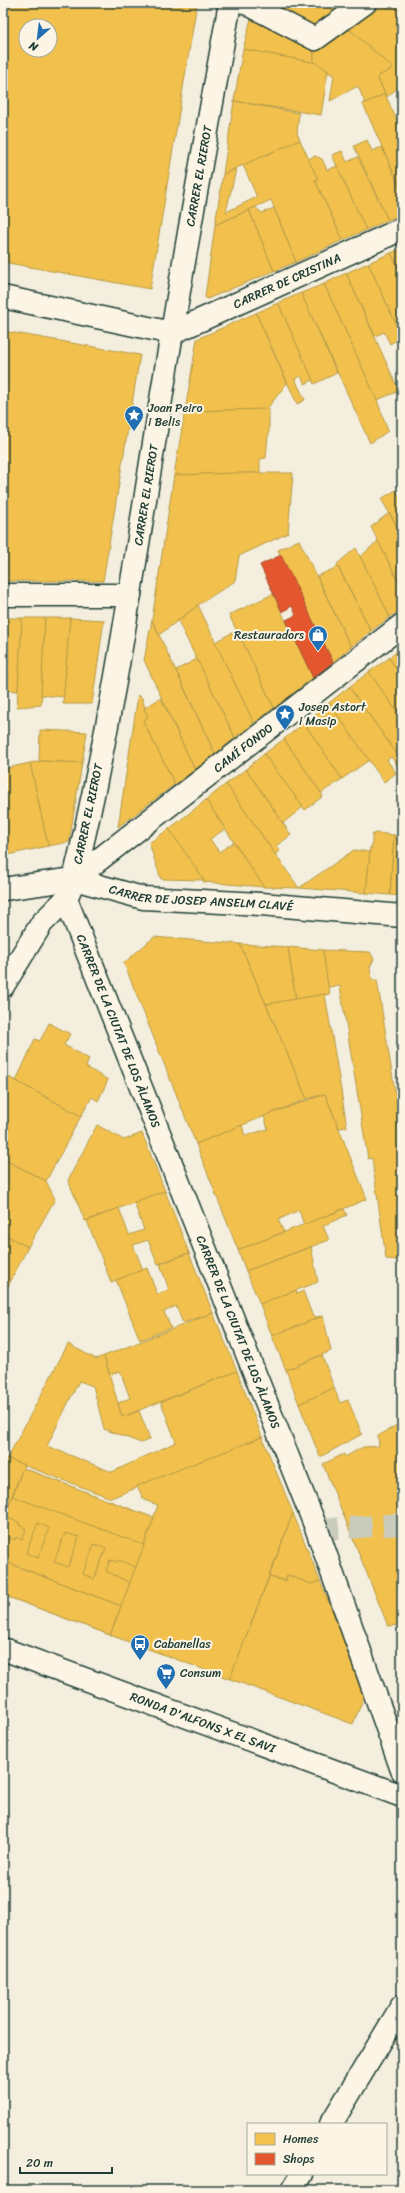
<svg xmlns="http://www.w3.org/2000/svg" width="405" height="2193" viewBox="0 0 405 2193" font-family="Sriracha,sans-serif">
<style>
.homes{fill:#f2c14e;stroke:#b39946;fill-rule:evenodd}
.shops{fill:#e4572e;stroke:#a94f30}
.lines{fill:none;stroke-linecap:round;stroke-linejoin:round}
.street-tunnel{stroke:#c9cbbc;stroke-width:22;stroke-dasharray:22 11;stroke-linecap:butt}
.street-casing{stroke:#1f3d34;stroke-width:25}
.secondary-casing{stroke:#1f3d34;stroke-width:25}
.street{stroke:#fcf5e5;stroke-width:22}
.secondary{stroke:#fcf5e5;stroke-width:22}
.labels{text-anchor:middle;dominant-baseline:central;stroke-width:4;stroke-linejoin:round;paint-order:stroke}
.street-label{font-size:12px;fill:#1f3d34;stroke:#fcf5e5}
.poi-label{font-size:12px;fill:#1f3d34;stroke:#fcf5e5;text-anchor:start}
</style>
<rect width="100%" height="100%" fill="#f3eede"/>
<filter id="ink" filterUnits="userSpaceOnUse"><feTurbulence type="fractalNoise" baseFrequency=".025" numOctaves="2"/><feDisplacementMap in="SourceGraphic" scale="8" xChannelSelector="R" yChannelSelector="G"/><feConvolveMatrix kernelMatrix="1 2 1 2 8 2 1 2 1" color-interpolation-filters="sRGB"/></filter>
<g filter="url(#ink)">
<g class="homes">
<path d="M3,3H197L150,289L3,262ZM26,26H50V50H26Z"/>
<polygon points="258,3 344,3 308,29"/>
<polygon points="385,3 402,3 402,84 387,97 377,77 393,68 349,29"/>
<polygon points="252,15 314,46 314,63 243,49"/>
<polygon points="349,29 393,68 377,77 385,94 365,103 358,86 330,101 334,76 314,63 314,46 327,45"/>
<polygon points="243,49 317,63 328,71 321,115 234,101"/>
<polygon points="385,94 402,132 402,192 363,104"/>
<polygon points="234,101 299,113 297,133 300,140 223,174"/>
<polygon points="300,140 318,179 315,180 343,240 296,262 271,200 215,225 223,174 236,169 226,212 257,197 243,165"/>
<polygon points="367,140 372,151 382,147 402,192 402,214 388,220 354,146"/>
<polygon points="342,151 347,162 358,157 388,220 366,230 332,155"/>
<polygon points="315,156 322,159 327,170 337,166 366,230 343,240 315,180 318,179 308,159"/>
<polygon points="255,207 262,213 274,208 296,262 274,271 249,210"/>
<polygon points="249,210 274,271 207,299 205,297 215,225"/>
<polygon points="402,248 402,276 391,253"/>
<polygon points="391,253 402,276 402,337 368,263"/>
<polygon points="368,263 402,337 390,344 384,332 375,336 346,273"/>
<polygon points="346,273 399,391 377,400 324,284"/>
<polygon points="324,284 377,400 388,431 370,443 301,293"/>
<polygon points="301,293 337,373 314,384 278,303"/>
<polygon points="278,303 313,380 305,384 301,376 295,379 305,400 297,404 256,313"/>
<polygon points="256,313 287,383 266,410 185,411 197,339"/>
<polygon points="3,331 140,355 103,581 3,581"/>
<polygon points="269,409 269,435 268,435 266,458 260,459 260,473 174,475 185,411"/>
<polygon points="235,473 293,473 288,533 239,556 235,581 198,605 159,635 152,620 174,475"/>
<polygon points="396,490 402,501 402,534 381,499"/>
<polygon points="389,513 402,534 402,589 371,527"/>
<polygon points="299,540 351,647 333,662 278,550"/>
<polygon points="378,541 402,589 402,608 390,617 360,557"/>
<polygon points="356,548 390,617 371,631 337,564"/>
<polygon points="338,567 371,631 351,647 317,576"/>
<polygon points="273,594 313,678 274,708 229,615"/>
<polygon points="198,605 254,723 235,738 178,621"/>
<polygon points="3,618 22,618 18,691 3,690"/>
<polygon points="22,618 45,618 41,705 17,707"/>
<polygon points="45,618 70,618 64,697 41,695"/>
<polygon points="70,618 104,620 92,704 63,704"/>
<polygon points="152,620 215,754 195,770 144,660"/>
<polygon points="237,630 274,708 254,723 215,642"/>
<polygon points="402,647 402,677 389,658"/>
<polygon points="389,658 402,677 402,719 369,672"/>
<polygon points="197,659 235,738 215,754 176,670"/>
<polygon points="369,672 402,719 402,732 398,735 402,742 402,761 349,687"/>
<polygon points="349,687 402,761 402,768 400,769 391,757 387,760 396,773 384,782 329,703"/>
<polygon points="138,695 142,698 148,717 143,721 175,784 118,827"/>
<polygon points="161,698 195,770 175,784 143,721 148,717 144,708"/>
<polygon points="329,703 369,760 342,779 304,723"/>
<polygon points="304,723 342,779 321,793 284,739"/>
<polygon points="40,730 87,732 82,763 39,761"/>
<polygon points="284,739 323,796 305,810 264,754"/>
<polygon points="264,754 303,807 283,823 246,769"/>
<polygon points="42,761 82,763 69,842 48,846 30,763"/>
<polygon points="30,763 48,846 3,856 3,769"/>
<polygon points="246,769 291,835 276,846 280,851 275,854 226,784"/>
<polygon points="226,784 275,854 299,888 264,887 206,800"/>
<polygon points="206,800 225,829 210,839 219,852 234,842 264,887 204,882 169,829"/>
<polygon points="169,829 204,880 161,879 149,843"/>
<polygon points="376,833 394,835 390,895 366,893 370,847 372,848 372,835"/>
<polygon points="394,835 402,836 402,896 390,895"/>
<polygon points="354,850 370,852 366,893 299,888"/>
<polygon points="154,937 240,944 307,1099 196,1144 124,963"/>
<polygon points="240,944 288,947 296,1000 266,1004"/>
<polygon points="288,947 323,950 330,994 296,1000"/>
<polygon points="323,950 370,952 374,959 370,967 372,980 377,980 402,1135 402,1260 386,1259 372,1158 368,1159 340,986 328,987"/>
<polygon points="325,994 347,1127 339,1128 325,1094 307,1099 266,1004"/>
<polygon points="49,1023 70,1034 64,1045 89,1059 86,1067 108,1080 98,1101 92,1097 81,1116 16,1081 35,1039 40,1041"/>
<polygon points="3,1074 81,1116 46,1181 3,1159"/>
<polygon points="325,1094 367,1199 304,1225 299,1210 278,1220 284,1232 238,1250 196,1144 242,1125 245,1136 268,1129 264,1116"/>
<polygon points="97,1125 124,1140 142,1133 165,1191 85,1221 68,1180"/>
<polygon points="3,1159 46,1181 55,1199 28,1247 3,1234"/>
<polygon points="165,1191 189,1253 158,1264 148,1240 133,1245 143,1270 111,1282 87,1221 119,1208 129,1235 144,1230 134,1202"/>
<polygon points="344,1209 347,1215 323,1226 329,1240 246,1271 238,1250"/>
<polygon points="3,1234 28,1247 3,1296"/>
<polygon points="311,1247 318,1282 260,1304 246,1271"/>
<polygon points="189,1253 213,1313 183,1323 176,1306 164,1312 171,1328 140,1340 116,1280 147,1268 157,1294 169,1290 160,1264"/>
<polygon points="296,1290 297,1294 303,1291 313,1317 323,1316 272,1336 260,1304"/>
<polygon points="213,1313 237,1371 122,1417 118,1403 130,1398 120,1371 110,1375 104,1356"/>
<polygon points="323,1316 331,1351 286,1370 272,1336"/>
<polygon points="68,1344 96,1359 104,1356 122,1417 139,1411 150,1439 141,1443 104,1429 93,1386 79,1381 47,1446 112,1472 176,1442 161,1402 237,1371 262,1437 111,1498 7,1459"/>
<polygon points="322,1355 334,1388 299,1404 286,1370"/>
<polygon points="334,1388 340,1403 348,1400 362,1434 320,1457 299,1404"/>
<polygon points="402,1422 402,1625 388,1626 323,1464 344,1454 345,1457 363,1447 379,1446 378,1436"/>
<polygon points="262,1437 293,1513 230,1679 110,1635 158,1505 144,1500 137,1486"/>
<polygon points="3,1457 24,1465 5,1517 3,1516"/>
<polygon points="3,1457 24,1465 3,1522"/>
<polygon points="23,1468 154,1518 144,1545 12,1496"/>
<polygon points="23,1468 154,1518 110,1635 3,1595 3,1522"/>
<path d="M12,1496L144,1545L136,1567L119,1560L118,1562L110,1560L106,1571L130,1583L121,1606L3,1561V1535L15,1540L16,1537L22,1540L26,1529L19,1525L20,1523L5,1517ZM65,1533L79,1537L68,1567L54,1562Z"/>
<polygon points="293,1513 320,1581 311,1584 287,1575 286,1581 269,1577"/>
<polygon points="38,1523 49,1528 38,1558 26,1553"/>
<polygon points="94,1544 106,1548 94,1579 83,1574"/>
<polygon points="3,1561 121,1606 110,1635 3,1595"/>
<polygon points="287,1575 311,1584 320,1581 366,1692 353,1724 230,1679 269,1577 286,1581"/>
</g>
<polygon class="shops" points="281,555 333,662 313,678 286,620 296,615 292,606 282,612 260,565"/>
<g class="lines">
<polyline class="street-tunnel" points="317,1530 402,1524"/>
<g class="street-casing">
<g id="street">
<path id="s1" d="M230,3C210,113 190,223 172,333C141,515 118,699 74,879L402,625"/>
<polyline points="246,3 315,39 365,3"/>
<path id="s2" d="M3,297L172,333L402,229"/>
<polyline points="3,595 130,595"/>
<path id="s3" d="M3,889L74,879L143,898L261,904L402,916"/>
<path id="s4" d="M66,899L317,1530L402,1770"/>
<polyline points="3,986 42,923 66,899 71,887"/>
<polyline points="331,2124 402,2006"/>
<polyline points="292,2190 302,2174"/>
</g>
</g>
<g class="secondary-casing">
<g id="secondary">
<path id="s5" d="M3,1649L402,1796"/>
</g>
</g>
<use href="#street" class="street"/>
<use href="#secondary" class="secondary"/>
</g>
</g>
<defs>
<g id="sight-pin" transform="scale(1)"><path d="M0 17L-7.5 6A9.5 9.5 0 1 1 7.5 6Z" fill="#1f6fb2" stroke="#fcf5e5"/><path d="M0-6L1.8-2.2L6-1.7L2.9 1.2L3.7 5.4L0 3.3L-3.7 5.4L-2.9 1.2L-6-1.7L-1.8-2.2Z" fill="#fff"/></g>
<g id="shop-pin" transform="scale(1)"><path d="M0 17L-7.5 6A9.5 9.5 0 1 1 7.5 6Z" fill="#1f6fb2" stroke="#fcf5e5"/><path d="M-5-2.5h2.3a2.7 3.5 0 0 1 5.4 0H5L5.5 6h-11ZM-1.5-2.5h3a1.5 2.3 0 0 0-3 0Z" fill="#fff"/></g>
<g id="bus-pin" transform="scale(1)"><path d="M0 17L-7.5 6A9.5 9.5 0 1 1 7.5 6Z" fill="#1f6fb2" stroke="#fcf5e5"/><path d="M-5-6H5V4H4V6H2V4H-2V6H-4V4H-5ZM-3.5-4V0h7V-4ZM-3.5 1.2v1.5H-2V1.2ZM2 1.2v1.5H3.5V1.2Z" fill="#fff"/></g>
<g id="supermarket-pin" transform="scale(1)"><path d="M0 17L-7.5 6A9.5 9.5 0 1 1 7.5 6Z" fill="#1f6fb2" stroke="#fcf5e5"/><path d="M-6-5.5h2.5l.6 2H6L4.5 2H-2.5L-4.4-4H-6ZM-1.5 3.2a1.3 1.3 0 1 0 .1 0ZM3 3.2a1.3 1.3 0 1 0 .1 0Z" fill="#fff"/></g>
</defs>
<g fill-rule="evenodd">
<use href="#sight-pin" x="134" y="415"/>
<use href="#shop-pin" x="318" y="635"/>
<use href="#sight-pin" x="285" y="714"/>
<use href="#bus-pin" x="140" y="1644"/>
<use href="#supermarket-pin" x="166" y="1673"/>
</g>
<g class="labels">
<g class="street-label">
<text transform="translate(199 176) rotate(-80)">CARRER EL RIEROT</text>
<text stroke="none"><textPath href="#s2" startOffset="299">CARRER DE CRISTINA</textPath></text>
<text transform="translate(146 495) rotate(-81)">CARRER EL RIEROT</text>
<text stroke="none"><textPath href="#s1" startOffset="1104">CAMÍ FONDO</textPath></text>
<text transform="translate(88 814) rotate(-78)">CARRER EL RIEROT</text>
<text stroke="none"><textPath href="#s3" startOffset="201">CARRER DE JOSEP ANSELM CLAVÉ</textPath></text>
<text stroke="none"><textPath href="#s4" startOffset="142">CARRER DE LA CIUTAT DE LOS ÀLAMOS</textPath></text>
<text stroke="none"><textPath href="#s4" startOffset="466">CARRER DE LA CIUTAT DE LOS ÀLAMOS</textPath></text>
<text stroke="none"><textPath href="#s5" startOffset="213">RONDA D'ALFONS X EL SAVI</textPath></text>
</g>
<g class="poi-label">
<text x="148" y="408">Joan Peiro<tspan x="148" dy="14">i Belis</tspan></text>
<text x="304" y="635" text-anchor="end">Restauradors</text>
<text x="299" y="707">Josep Astort<tspan x="299" dy="14">i Masip</tspan></text>
<text x="154" y="1644">Cabanellas</text>
<text x="180" y="1673">Consum</text>
</g>
</g>
<rect width="405" height="2193" fill="none" stroke="#fcf5e5" stroke-width="16"/>
<rect x="8" y="8" width="389" height="2177" fill="none" stroke="#1f3d34" stroke-width="1.5" filter="url(#ink)"/>
<rect x="247" y="2123" width="140" height="52" fill="#fcf5e5" stroke="#a4ab9e"/>
<rect x="255" y="2133" width="20" height="12" fill="#f2c14e" stroke="#a4ab9e"/>
<text x="283" y="2143" font-size="12" fill="#1f3d34">Homes</text>
<rect x="255" y="2153" width="20" height="12" fill="#e4572e" stroke="#a4ab9e"/>
<text x="283" y="2163" font-size="12" fill="#1f3d34">Shops</text>
<g transform="translate(38 38) rotate(208)"><circle r="19" fill="#fcf5e5" stroke="#a4ab9e"/>
<path d="M0-3L7 15L0 10L-7 15Z" fill="#1f6fb2"/>
<text y="-6" font-size="11" font-weight="bold" text-anchor="middle" fill="#1f3d34">N</text>
</g>
<path d="M20 2167v6h92v-6" fill="none" stroke="#1f3d34" stroke-width="2"/>
<text x="26" y="2167" font-size="12" fill="#1f3d34" stroke="#fcf5e5" stroke-width="3" paint-order="stroke">20 m</text>
</svg>
